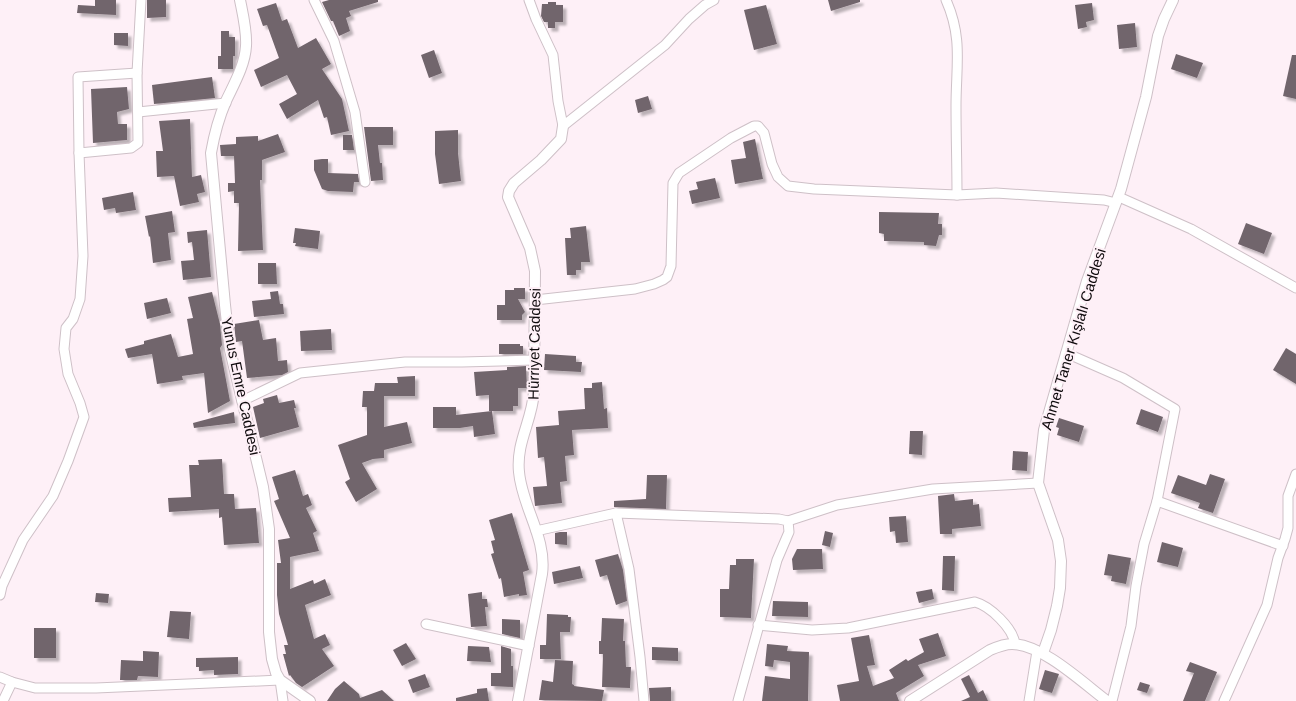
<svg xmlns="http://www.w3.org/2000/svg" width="1296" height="701" viewBox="0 0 1296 701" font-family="Helvetica,sans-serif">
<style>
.building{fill:#71656c;filter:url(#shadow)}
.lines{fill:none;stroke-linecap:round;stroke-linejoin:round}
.minor-casing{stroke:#cec0c7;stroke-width:11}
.tertiary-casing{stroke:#cec0c7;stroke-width:12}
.minor{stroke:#fff;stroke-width:9}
.tertiary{stroke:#fff;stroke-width:10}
.labels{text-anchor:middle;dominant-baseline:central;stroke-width:4;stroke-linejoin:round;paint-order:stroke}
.street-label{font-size:15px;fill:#0f0b0d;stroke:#fef0f7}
</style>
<defs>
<filter id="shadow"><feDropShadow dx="3.5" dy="3.5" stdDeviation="1" flood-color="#0004"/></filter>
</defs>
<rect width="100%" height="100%" fill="#fef0f7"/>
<g class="building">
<polygon points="95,0 116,0 116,15 77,13 78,5 95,6"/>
<polygon points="147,0 166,0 166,17 147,18"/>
<polygon points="329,0 378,0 378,2 349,11 351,16 346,18 350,31 339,36 333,21 331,21 322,2"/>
<polygon points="828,0 860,0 860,2 831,11"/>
<polygon points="548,2 556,2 556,5 563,5 563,22 555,22 555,28 548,28 548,22 544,22 541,16 542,4 548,4"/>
<polygon points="276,3 282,21 287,19 298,48 316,38 331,64 322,69 342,99 349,131 331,135 327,117 324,118 318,100 287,119 279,104 297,94 287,75 261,87 254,70 279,58 267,25 263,26 257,9"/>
<polygon points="1092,3 1094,20 1086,22 1087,27 1078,29 1075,5"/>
<polygon points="766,5 777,44 754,50 744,10"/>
<polygon points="1135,23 1137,47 1119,49 1117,25"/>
<polygon points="221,31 229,31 229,37 235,37 235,56 233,56 233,69 218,69 218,56 221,56"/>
<polygon points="114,33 128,33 128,46 114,45"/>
<polygon points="434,50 442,73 429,78 421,55"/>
<polygon points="1176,54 1203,63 1197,78 1171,69"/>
<polygon points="1292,55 1296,55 1296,99 1283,96"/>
<polygon points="212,77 215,98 154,104 152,85"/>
<polygon points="127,87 129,109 117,112 118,124 127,124 127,140 93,143 91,89"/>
<polygon points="648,96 652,109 638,113 635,100"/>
<polygon points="190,119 192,177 201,175 205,192 197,194 199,202 180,206 174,176 157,177 156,151 163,151 159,121"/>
<polygon points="364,127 393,127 393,145 378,145 380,163 382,163 383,180 371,181"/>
<polygon points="458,130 458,153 461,181 439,184 435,154 435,131"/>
<polygon points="278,134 285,152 262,160 262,180 260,180 263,250 238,251 239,203 234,203 234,191 228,192 228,183 235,183 234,156 221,156 220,145 236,144 236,137 258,136 258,141"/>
<polygon points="343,135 352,135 354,150 343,150"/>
<polygon points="755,139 763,179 735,184 731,160 746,158 743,142"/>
<polygon points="322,159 328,159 328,173 358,174 359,182 354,182 353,192 328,191 322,189 314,170 314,160"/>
<polygon points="715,178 720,198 692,204 689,191 698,189 696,182"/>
<polygon points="133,192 136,210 116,213 115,208 104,210 102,198"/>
<polygon points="172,211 175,232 168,233 171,260 153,263 150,236 149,237 145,216"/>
<polygon points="879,212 939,213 938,224 942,224 942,235 939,235 936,246 924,245 924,242 884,241 884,234 879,233"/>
<polygon points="1246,223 1272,233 1264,254 1238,244"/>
<polygon points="586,226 590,262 581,262 581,270 576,270 576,275 567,275 565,238 571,238 570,228"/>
<polygon points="295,228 320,231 318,249 295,246 296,243 293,243"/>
<polygon points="207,230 211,277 183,280 181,261 194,260 192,242 188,243 187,232"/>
<polygon points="258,263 276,263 277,284 258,284"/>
<polygon points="514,288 525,288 525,299 518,299 525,312 522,315 522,320 497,320 497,305 505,305 505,290 514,290"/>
<polygon points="278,291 280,304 283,304 284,314 254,317 252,301 271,299 270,292"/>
<polygon points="212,292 220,324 222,345 220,348 230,401 208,413 204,373 182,376 183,380 157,384 152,354 128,358 125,349 144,344 144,341 171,334 178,357 193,354 187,319 193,318 188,297"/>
<polygon points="167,298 171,313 147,319 144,303"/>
<polygon points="259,320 263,340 276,338 278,361 287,360 288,372 282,375 247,378 242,341 236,342 234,324"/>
<polygon points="331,329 332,350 301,351 300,331"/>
<polygon points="499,344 520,344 520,346 523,346 523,354 499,354"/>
<polygon points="1286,348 1296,354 1296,384 1273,370"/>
<polygon points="545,354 576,356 576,362 582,362 581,372 544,370"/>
<polygon points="526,366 527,388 518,388 518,406 513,406 513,411 489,411 489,395 476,396 474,372 507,370 507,367"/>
<polygon points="415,376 415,396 384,396 384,427 407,422 412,443 384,450 384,458 373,459 362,463 377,489 356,502 345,482 350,479 338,445 367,435 367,407 362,407 363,391 374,391 375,383 398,383 397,377"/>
<polygon points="602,382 604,409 607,408 608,428 572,430 574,455 565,456 567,481 560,482 562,503 535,506 533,487 547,486 544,457 538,458 536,427 559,425 558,411 585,409 584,388 592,388 592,383"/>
<polygon points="277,395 279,403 294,400 296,408 294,408 299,427 260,438 253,407 264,403 263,399"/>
<polygon points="433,407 456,407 456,415 492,411 495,434 474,437 473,426 460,428 433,428"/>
<polygon points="1141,409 1163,417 1158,432 1136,424"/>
<polygon points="234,412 235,423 194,428 193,423"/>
<polygon points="1059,418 1084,426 1079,442 1057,435 1059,428 1056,427"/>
<polygon points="910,431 923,431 922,455 909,454"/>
<polygon points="1013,451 1028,452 1027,471 1012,470"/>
<polygon points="222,459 224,494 234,494 235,509 256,508 259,543 224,545 222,517 219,518 219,509 169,512 168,498 191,497 189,465 199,465 198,460"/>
<polygon points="295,470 303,496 308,494 312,505 306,508 317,531 313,533 319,551 290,557 290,589 313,580 314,584 325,579 331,595 305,605 314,639 325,634 330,645 322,649 334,666 302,687 296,683 290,675 289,676 283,654 286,654 284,645 288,645 279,614 277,595 277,563 281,563 278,540 290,538 274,501 279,499 272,477"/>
<polygon points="1210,474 1225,479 1213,513 1198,508 1200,503 1171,493 1178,475 1206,485"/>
<polygon points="647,475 667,475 666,509 614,507 614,501 646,499"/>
<polygon points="954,494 955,501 973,499 973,505 979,504 981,526 952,529 952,534 940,534 938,496"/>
<polygon points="512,513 529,570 523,572 527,595 519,596 519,594 504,597 501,578 499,579 491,554 494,553 491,541 495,540 489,520"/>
<polygon points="906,516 908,542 896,543 895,531 890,532 889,517"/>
<polygon points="825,531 833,533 830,547 822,545"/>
<polygon points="560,532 567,532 567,545 555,544 555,533"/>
<polygon points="1162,542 1183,548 1178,567 1157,562"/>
<polygon points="797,549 822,549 823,569 793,570 792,559"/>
<polygon points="618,554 623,570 627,601 616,605 607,575 600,577 595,560"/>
<polygon points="1108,554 1131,558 1126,584 1111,581 1112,576 1104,575"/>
<polygon points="943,556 955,556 954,591 942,590"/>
<polygon points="736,559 754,559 751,618 720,617 720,589 729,589 730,565 736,565"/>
<polygon points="580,566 583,578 554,584 552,572"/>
<polygon points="932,589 934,599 919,603 916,592"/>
<polygon points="482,592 482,599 487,599 488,607 485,607 487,626 471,627 468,594"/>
<polygon points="96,593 109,594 108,603 95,602"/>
<polygon points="773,601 808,602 808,617 772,616"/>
<polygon points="170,611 191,612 189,639 167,637"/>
<polygon points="547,614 568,615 568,617 571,617 570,632 560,632 561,659 540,659 540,645 546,645"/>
<polygon points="602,618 624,619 623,641 625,641 626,667 631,667 630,688 602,687 603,654 599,654 599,641 601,641"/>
<polygon points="502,619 520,620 520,638 502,634"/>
<rect x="34" y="628" width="22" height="30"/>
<polygon points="938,633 946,656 918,665 924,676 896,693 899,701 840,701 837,685 859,681 851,638 869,635 875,665 867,666 873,686 894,678 889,670 906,659 908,661 924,652 919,639"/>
<polygon points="406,643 416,659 402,666 393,650"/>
<polygon points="767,644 788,646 787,651 809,652 808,701 762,701 765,676 790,679 790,662 774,660 773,667 765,666"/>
<polygon points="468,646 489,647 491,662 467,661"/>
<polygon points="501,646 511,649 511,666 513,666 513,687 491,686 491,673 501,673"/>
<polygon points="652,647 678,648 678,661 652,660"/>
<polygon points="143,651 159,652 158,677 138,676 137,680 120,680 121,660 143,661"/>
<polygon points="238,657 238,674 214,675 214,670 199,671 199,667 196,667 196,658"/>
<polygon points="555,660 573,661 572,684 574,685 574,686 604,690 602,701 539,700 542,680 553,682"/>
<polygon points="1190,662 1217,672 1205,701 1183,701 1194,673 1186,671"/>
<polygon points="1045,670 1059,674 1052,693 1039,689"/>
<polygon points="425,674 430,687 413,693 408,680"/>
<polygon points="969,675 978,693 983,690 988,701 961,701 970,697 961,679"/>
<polygon points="344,681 359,694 360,698 382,690 394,701 327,701 335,689"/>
<polygon points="1140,682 1150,685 1147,693 1137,690"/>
<polygon points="671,687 671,701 650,701 649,688"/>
<polygon points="487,688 489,701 456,701 456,698 477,693 477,689"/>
</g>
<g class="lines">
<g class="minor-casing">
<g id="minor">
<polyline points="314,0 334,41 355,112 365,182"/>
<polyline points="529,0 536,19 553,55 558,101 563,126 665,45 689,19 705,5 714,0"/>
<path d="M946,0C963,38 956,66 956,106C956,136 957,165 957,195"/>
<polyline points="138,112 226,103"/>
<polyline points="79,153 131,148 138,143 137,73 141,0"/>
<polyline points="1119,197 1191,229 1296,288"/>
<polyline points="535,300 635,289 654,284 663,280 667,277 671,266 673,183 679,173 731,138 754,126 758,126 764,133 772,164 778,177 788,186 814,189 957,195 996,193 1104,200 1116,203"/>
<polyline points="1066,353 1123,378 1175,409 1157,501 1144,544 1136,586 1131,626 1112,701"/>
<polyline points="242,401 300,373 405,362 462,362 534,360"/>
<polyline points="1157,501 1283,546"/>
<polyline points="616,513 629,569 640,657 644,701"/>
<polyline points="788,521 837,505 933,489 1038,483"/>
<polyline points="536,531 616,513 779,519 788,521 789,532 777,560 738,701"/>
<polyline points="0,595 2,586 23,540 53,496 68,461 84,417 80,403 68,374 64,349 66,328 73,319 80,299 83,256 79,153 78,77 137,73"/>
<polyline points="426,624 529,646"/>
<path d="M758,625L812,630L848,628L975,602C990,606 1013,628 1015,644"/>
<polyline points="0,677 12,682 35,688 96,688 280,680 283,701"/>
<polyline points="3,701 12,682"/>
<polyline points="1029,701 1037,651"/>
<polyline points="1224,701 1267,605 1278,558 1285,539 1288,528 1288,496 1296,474"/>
</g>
</g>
<g class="tertiary-casing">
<g id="tertiary">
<path d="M240,0C243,15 247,31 246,46C245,65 234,84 226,101C219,117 214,136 211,153L225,305L230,350L263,487L269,529V632L272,659L276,673L280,680L310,701"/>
<polyline points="1043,653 1051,630 1057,606 1060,588 1061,561 1058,540 1038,483 1044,430 1087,281 1121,189 1146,97 1158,36 1164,19 1173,0"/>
<path d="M518,701L542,574C547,538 522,507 519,472C516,442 532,421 534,392L535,271L530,248L508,197L509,191L514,183L541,160L561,139L563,126"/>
<path d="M910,701L990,650C997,647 1004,644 1012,644C1042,644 1083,683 1107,701"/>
</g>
</g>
<use href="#minor" class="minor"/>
<use href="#tertiary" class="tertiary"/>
</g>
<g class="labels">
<g class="street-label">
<text transform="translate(1073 339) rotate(-73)">Ahmet Taner Kışlalı Caddesi</text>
<text transform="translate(534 344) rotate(-89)">Hürriyet Caddesi</text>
<text transform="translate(241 386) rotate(78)">Yunus Emre Caddesi</text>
</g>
</g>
</svg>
